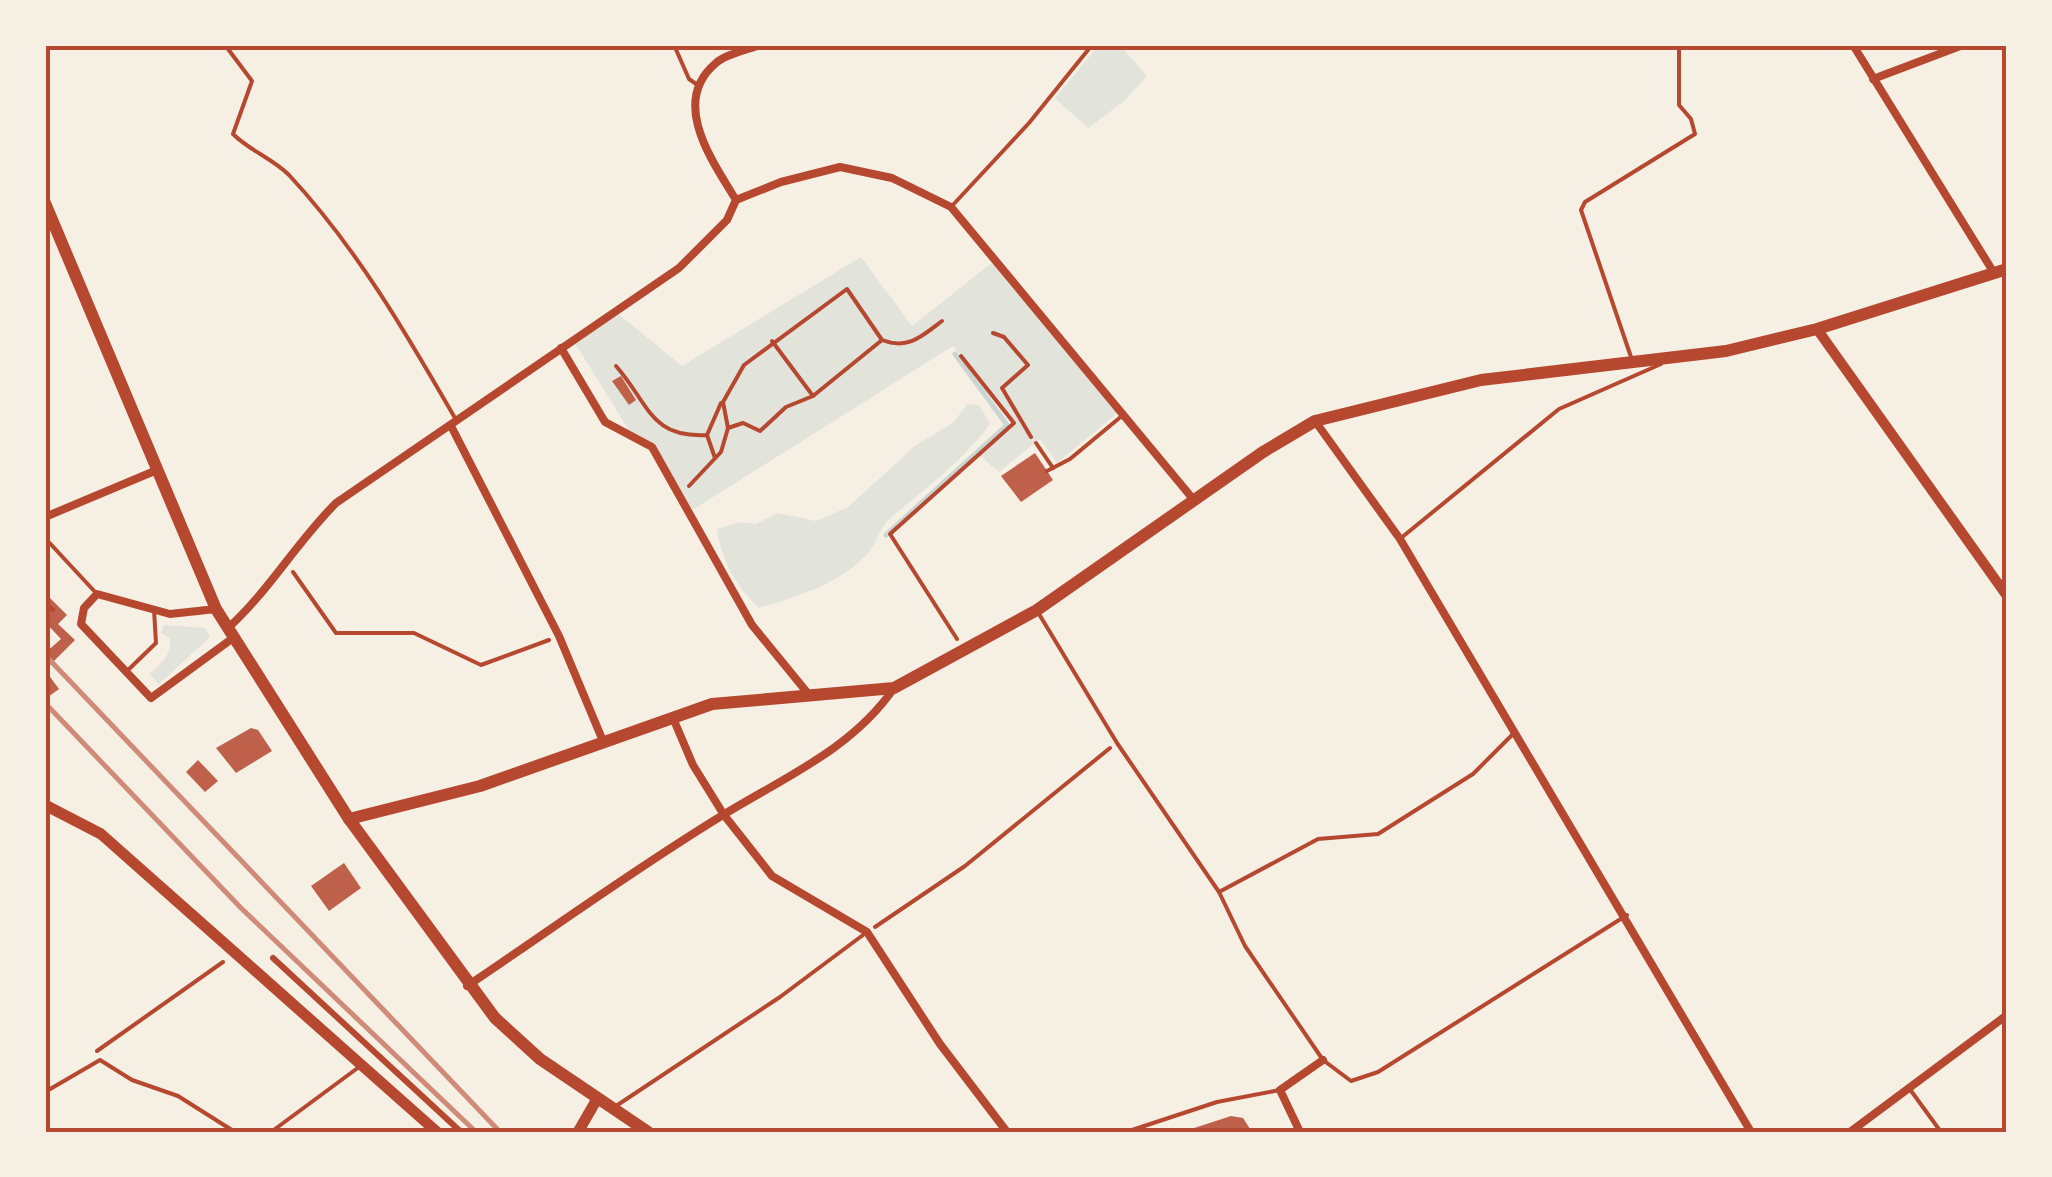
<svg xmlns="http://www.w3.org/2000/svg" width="2052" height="1177" viewBox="0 0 2052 1177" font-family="Raleway,sans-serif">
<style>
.green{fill:#e2e4dc}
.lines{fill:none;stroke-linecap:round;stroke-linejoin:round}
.stream{stroke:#c9d6d2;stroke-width:5}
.building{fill:#bf614a}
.path{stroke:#b5482f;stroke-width:4}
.service{stroke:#b5482f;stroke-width:4}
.pedestrian{stroke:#b5482f;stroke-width:6}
.minor{stroke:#b5482f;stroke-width:8}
.tertiary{stroke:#b5482f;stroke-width:10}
.secondary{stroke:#b5482f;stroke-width:11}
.primary{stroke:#b5482f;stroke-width:12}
.rail{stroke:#cf8b77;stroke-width:5}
.neatline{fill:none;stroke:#b5482f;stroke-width:4}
</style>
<rect width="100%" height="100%" fill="#f6efe4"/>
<g class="green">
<polygon points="1099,45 1120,45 1147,76 1123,102 1088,128 1055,98"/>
<polygon points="861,257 912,326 994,261 1121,410 1057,463 1040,439 999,472 980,456 1014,423 953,346 691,511 652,447 633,437 573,340 616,312 682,366"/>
<path d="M967,404L979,405L990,424C963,461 924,490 889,519C880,528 877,542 869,552C841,584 798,596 759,608C735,585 722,561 717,529L740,522L756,524L777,513L816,521L848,507L915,446L954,422Z"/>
<path d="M164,625L205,628L210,637L159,684L149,674C161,663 172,656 170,638L161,633Z"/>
</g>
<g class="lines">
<polyline class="stream" points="886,535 1007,425 955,354"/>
</g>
<g class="building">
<polygon points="621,376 636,400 629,405 612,381"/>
<polygon points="1035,453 1053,480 1021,502 1001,476"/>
<polygon points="45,593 67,615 58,624 75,640 45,670 59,689 48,697 45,694 45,653 61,639 45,622"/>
<polygon points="251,728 258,730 272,751 236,773 216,748"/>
<polygon points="198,760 218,781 205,792 186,772"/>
<polygon points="344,863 361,888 329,911 311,886"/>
<polygon points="1231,1116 1243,1118 1252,1132 1182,1132"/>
</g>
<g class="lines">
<g class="path">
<polyline points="993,333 1004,337 1028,365 1002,388 1031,437"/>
<polyline points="772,341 813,396"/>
<path d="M616,366C650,405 650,438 707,435L715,458"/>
<polyline points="728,428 723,402 744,365 847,289 882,340"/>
<polyline points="707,435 721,403"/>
<path d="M689,486L721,452L728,428L743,423L760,431L786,407L813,396L882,340C908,350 921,337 942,321"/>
<polyline points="293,572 336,633 414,633 481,665 549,640"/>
<polyline points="45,603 53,610"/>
<polyline points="957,639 890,534 1014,423 961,356"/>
<polyline points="875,927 965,866 1110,748"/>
<polyline points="97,1051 223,962"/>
</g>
<g class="service">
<path d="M225,45L252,81L233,134C250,151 272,158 289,175C356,247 406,333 455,418"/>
<polyline points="674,45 689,79 699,86"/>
<polyline points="951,207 1029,123 1092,45"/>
<polyline points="1631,357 1581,210 1585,202 1695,134 1691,119 1679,105 1679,49 1675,45"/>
<polyline points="1036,443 1053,468"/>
<polyline points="1047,471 1070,459 1123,415"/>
<polyline points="45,538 96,593"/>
<polyline points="1401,538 1559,409 1661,364"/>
<polyline points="1039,614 1117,743 1219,892 1245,946 1323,1060 1351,1081 1378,1072 1627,915"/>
<polyline points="126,672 156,643 154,610"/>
<polyline points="1219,892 1318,839 1378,834 1473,774 1512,735"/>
<polyline points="1909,1088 1941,1132"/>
<polyline points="45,1092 100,1060 132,1080 178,1096 235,1132"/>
<polyline points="616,1106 780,997 867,932"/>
<polyline points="271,1132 359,1067"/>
<polyline points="1126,1132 1217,1102 1280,1090"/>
</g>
<polyline class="pedestrian" points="273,958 461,1132"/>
<g class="minor">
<polyline points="1853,45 1994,273"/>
<polyline points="1873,79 1963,45"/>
<path d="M736,200C713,162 669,102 716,63C726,54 747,50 760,45"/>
<polyline points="561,348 605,422 652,447 752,625 810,696"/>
<polyline points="1315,421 1400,539 1751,1132"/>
<polyline points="451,426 559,636 603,741"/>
<polyline points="45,517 157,470"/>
<polyline points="216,609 170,614 97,594 84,608 81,624 151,698 233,638"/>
<path d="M227,629C269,591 296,543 336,503L679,268L727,220L736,200L781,182L840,167L892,178L951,207L1193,499"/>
<polyline points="673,718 693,765 724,815 772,876 867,932 940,1044 1007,1132"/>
<polyline points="45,751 45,779"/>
<path d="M467,986C552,929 636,868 723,815C785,777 852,749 894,688"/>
<polyline points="1300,1132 1280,1090 1323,1060"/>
<polyline points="1850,1132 2007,1015"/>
</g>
<polyline class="tertiary" points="1817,329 2007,596"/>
<g class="secondary">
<polyline points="45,805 101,834 437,1132"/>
<polyline points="578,1132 597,1099"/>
</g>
<g class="primary">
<polyline points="45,203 216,609 349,819 495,1018 540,1059 648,1132"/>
<polyline points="349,819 480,786 712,704 894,688 1037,610 1263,452 1315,421 1481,380 1726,351 1817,329 2007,269"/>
</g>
<g class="rail">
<polyline points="45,655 500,1132"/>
<polyline points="45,703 241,908 476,1132"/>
</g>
</g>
<rect width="2052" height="1177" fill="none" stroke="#f6efe4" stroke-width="95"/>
<rect x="48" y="48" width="1956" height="1082" class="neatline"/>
</svg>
